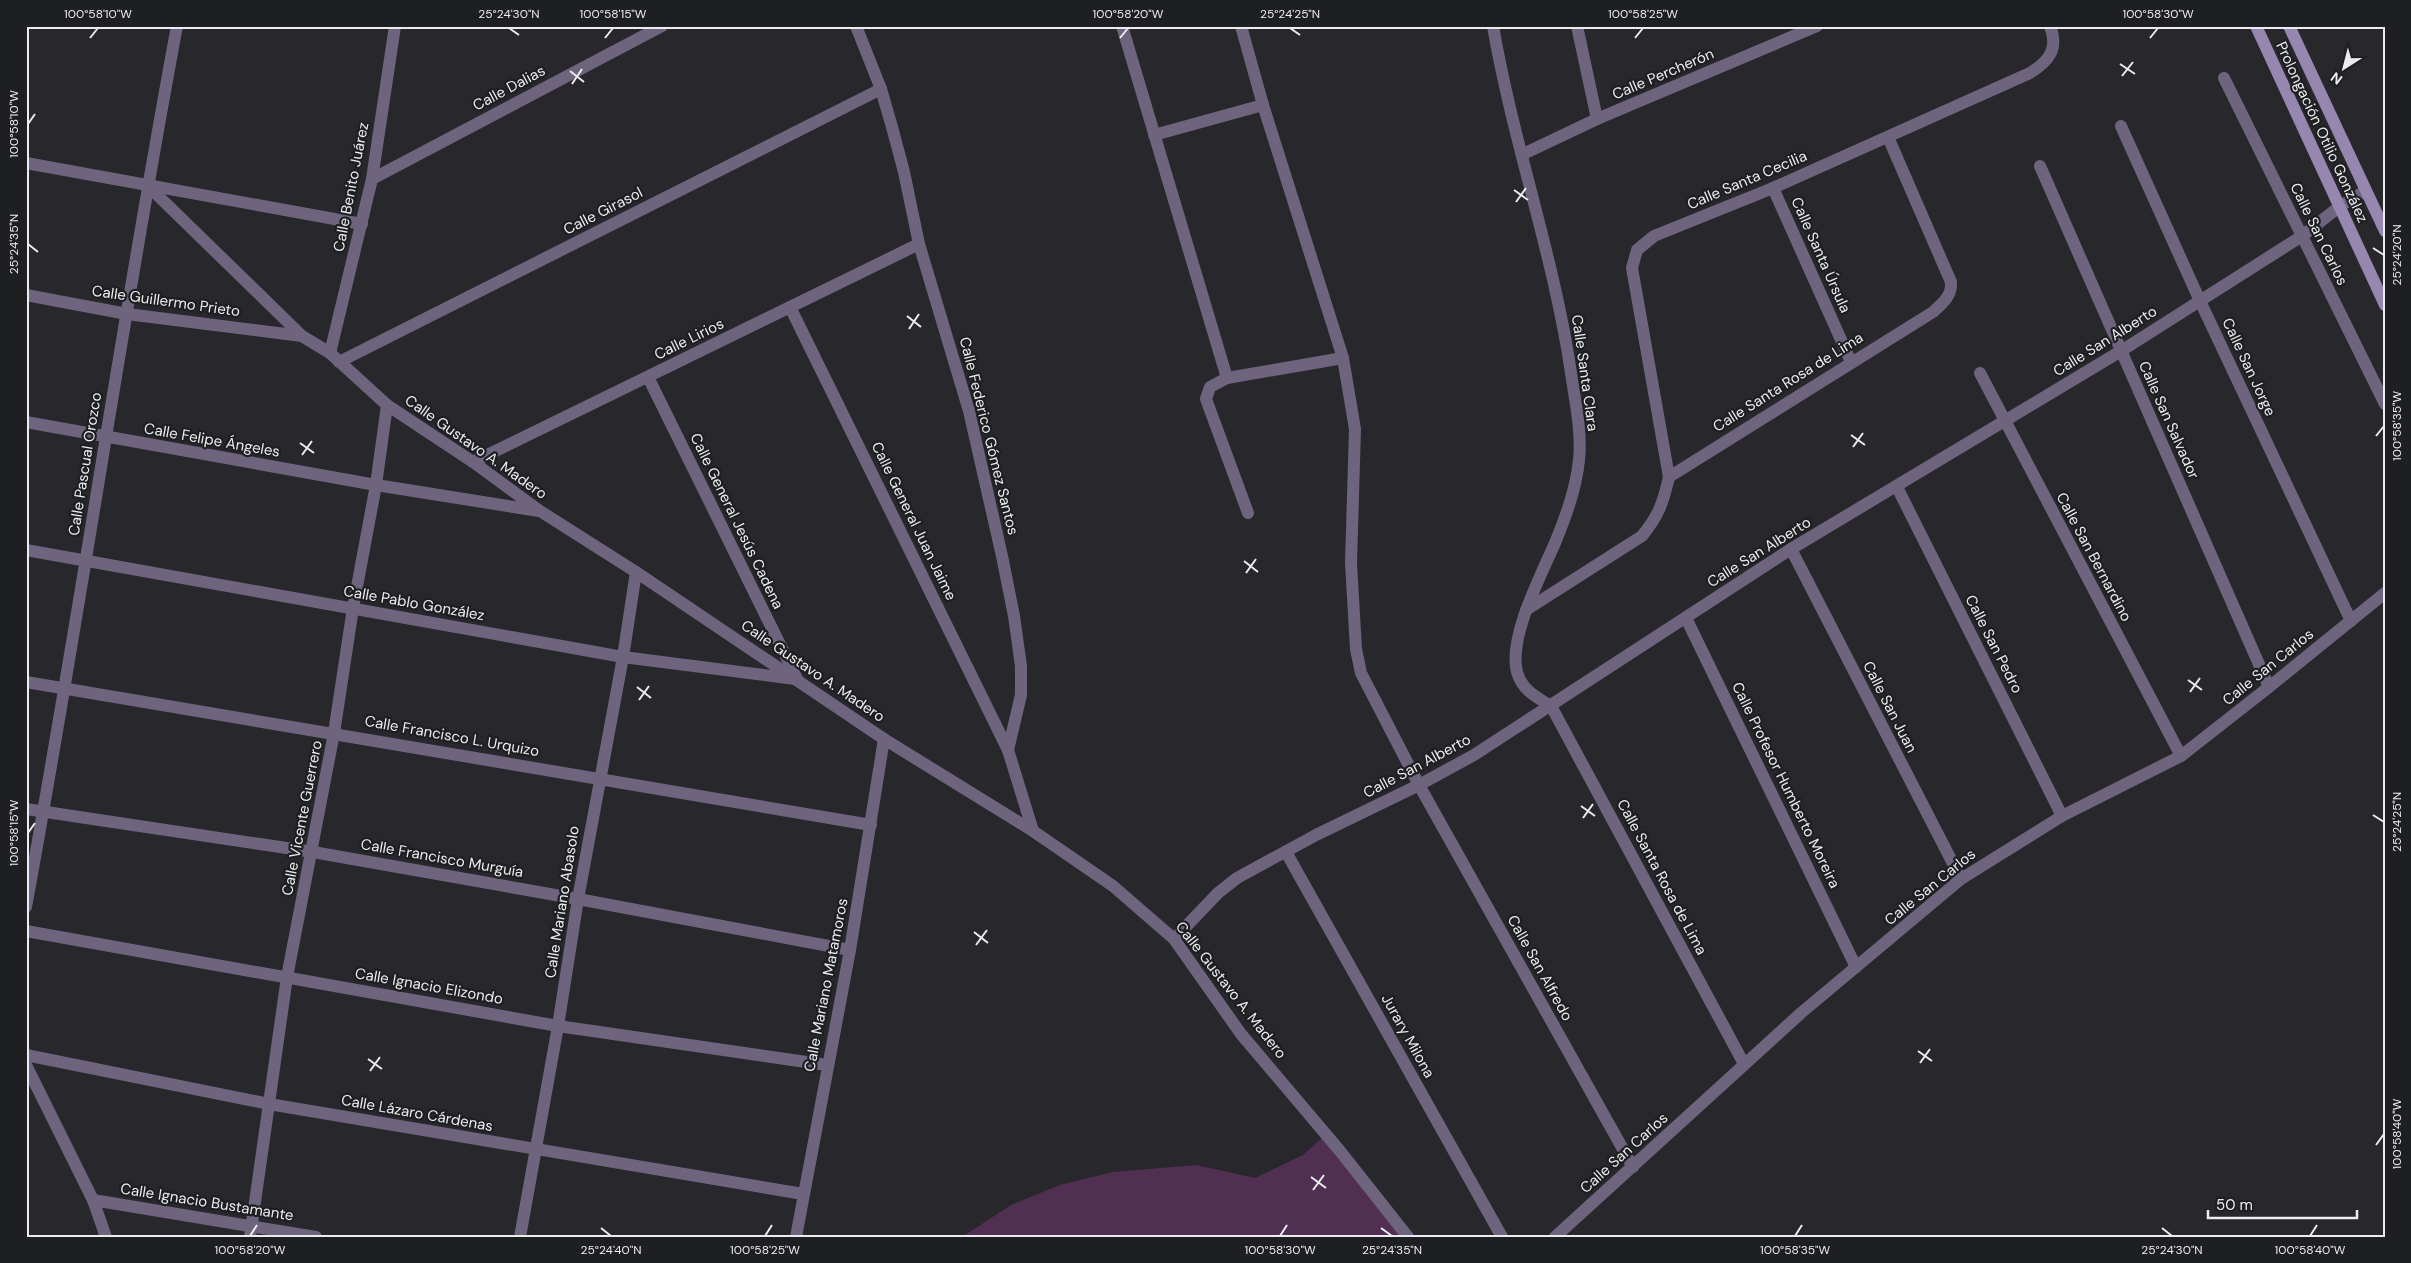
<svg xmlns="http://www.w3.org/2000/svg" width="2411" height="1263" viewBox="0 0 2411 1263" font-family="'DM Sans',sans-serif">
<style>
.green{fill:#512f53}
.lines{fill:none;stroke-linecap:round;stroke-linejoin:round}
.street{stroke:#6f647e;stroke-width:12}
.secondary{stroke:#9786af;stroke-width:12}
.ticks{fill:none;stroke:#ececef;stroke-width:2}
.labels{text-anchor:middle;dominant-baseline:central;stroke-width:4.5;stroke-linejoin:round;paint-order:stroke}
.street-label{font-size:15px;fill:#ececef;stroke:#1e1f22}
.neatline{fill:none;stroke:#ececef;stroke-width:2}
.ticks-label{font-size:12px;text-anchor:middle;fill:#ececef}
</style>
<rect width="100%" height="100%" fill="#28282c"/>
<polygon class="green" points="1322,1138 1408,1237 962,1237 1011,1205 1060,1185 1113,1172 1196,1165 1255,1178 1303,1155"/>
<g class="lines">
<g class="street">
<polyline points="856,26 881,89 892,127 904,172 919,244 969,411 1002,556 1014,616 1021,666 1021,695 1008,750 1033,831"/>
<polyline points="1122,26 1227,378"/>
<polyline points="1241,26 1263,105 1343,358 1355,429 1351,563 1356,649 1361,673 1419,785 1633,1167"/>
<path d="M1493,26C1513,143 1554,256 1571,373C1575,401 1582,432 1579,460C1576,489 1566,516 1555,543C1541,575 1508,638 1517,672C1522,690 1536,697 1551,706L1744,1064"/>
<polyline points="1577,26 1597,119"/>
<polyline points="2224,78 2385,404"/>
<polyline points="2121,126 2200,301 2351,621"/>
<polyline points="1154,135 1263,105"/>
<polyline points="1523,154 1597,119 1817,26"/>
<polyline points="26,163 362,224"/>
<polyline points="2040,166 2269,687"/>
<polyline points="372,179 662,26"/>
<polyline points="147,185 302,336 330,353 387,405 473,462 540,511 636,572 884,739 1033,831 1113,886 1174,939 1241,1034 1340,1151 1408,1237"/>
<polyline points="1773,188 1851,362"/>
<polyline points="26,295 127,314 302,336"/>
<polyline points="790,307 1008,750"/>
<polyline points="330,353 372,179 395,26"/>
<polyline points="339,362 881,89"/>
<polyline points="1980,373 2181,756"/>
<polyline points="648,377 797,679"/>
<polyline points="26,422 376,485 539,511"/>
<polyline points="473,462 919,244"/>
<path d="M1669,477L1632,268L1637,250L1654,236L1773,188L2030,73C2049,61 2059,49 2050,26"/>
<polyline points="1897,487 2062,816"/>
<polyline points="1248,513 1206,399 1210,387 1227,378 1343,358"/>
<polyline points="1791,549 1961,879"/>
<polyline points="26,550 623,657 795,679"/>
<path d="M1526,610L1642,536C1659,515 1663,503 1669,477L1933,312C1943,303 1952,296 1951,282L1888,137"/>
<polyline points="1686,618 1856,967"/>
<polyline points="26,682 871,825"/>
<polyline points="26,809 313,852 578,899 850,950"/>
<polyline points="1286,852 1502,1237"/>
<path d="M26,907C80,614 122,319 177,26"/>
<polyline points="26,931 558,1026 827,1065"/>
<polyline points="1174,939 1218,893 1237,878 1316,835 1419,785 1474,755 1791,549 2121,351 2302,236 2339,207 2365,191"/>
<polyline points="26,1055 269,1104 803,1194"/>
<polyline points="26,1065 93,1200 106,1237"/>
<polyline points="93,1200 316,1237"/>
<polyline points="250,1237 287,977 334,733 353,608 376,485 387,405"/>
<polyline points="520,1237 558,1026 578,899 623,657 636,572"/>
<polyline points="796,1237 850,950 884,739"/>
<polyline points="1555,1237 1801,1013 1961,879 2062,816 2181,756 2269,687 2385,593"/>
</g>
<g class="secondary">
<polyline points="2256,26 2385,305"/>
<polyline points="2289,26 2385,231"/>
</g>
</g>
<path class="ticks" d="M509,28L519,35M1290,28L1300,35M90,38L98,28M605,38L613,28M1120,38L1128,28M1635,38L1643,28M2150,38L2158,28M2120,64L2135,74M570,71L584,82M2122,76L2133,62M572,84L582,69M28,124L35,114M1514,190L1528,200M1516,202L1526,188M28,244L38,252M2373,248L2384,255M907,316L921,327M909,329L919,314M1851,435L1865,445M2376,436L2384,426M300,443L314,453M1853,447L1863,433M302,455L312,441M1244,561L1258,572M1246,573L1256,559M2188,680L2202,690M637,687L651,698M2190,692L2200,678M639,700L649,686M1581,806L1595,816M2373,815L2384,822M1583,818L1593,804M28,833L35,823M974,932L988,943M976,945L987,930M1918,1051L1932,1061M368,1059L382,1069M1920,1063L1930,1049M370,1071L380,1057M2376,1145L2384,1134M1311,1177L1326,1188M1313,1190L1324,1175M601,1228L611,1236M1381,1228L1392,1236M2162,1228L2172,1236M250,1236L257,1225M765,1236L772,1225M1280,1236L1287,1225M1795,1236L1802,1225M2310,1236L2317,1225"/>
<g class="labels">
<g class="street-label">
<text transform="translate(1663 74) rotate(-23)">Calle Percherón</text>
<text transform="translate(509 88) rotate(-28)">Calle Dalias</text>
<text transform="translate(2322 132) rotate(65)">Prolongación Otilio González</text>
<text transform="translate(1747 180) rotate(-23)">Calle Santa Cecilia</text>
<text transform="translate(351 187) rotate(-79)">Calle Benito Juárez</text>
<text transform="translate(603 211) rotate(-27)">Calle Girasol</text>
<text transform="translate(2319 234) rotate(64)">Calle San Carlos</text>
<text transform="translate(1821 255) rotate(66)">Calle Santa Úrsula</text>
<text transform="translate(166 301) rotate(8)">Calle Guillermo Prieto</text>
<text transform="translate(689 339) rotate(-26)">Calle Lirios</text>
<text transform="translate(2105 341) rotate(-32)">Calle San Alberto</text>
<text transform="translate(2249 367) rotate(65)">Calle San Jorge</text>
<text transform="translate(1585 373) rotate(82)">Calle Santa Clara</text>
<text transform="translate(1788 382) rotate(-32)">Calle Santa Rosa de Lima</text>
<text transform="translate(2169 420) rotate(66)">Calle San Salvador</text>
<text transform="translate(989 436) rotate(76)">Calle Federico Gómez Santos</text>
<text transform="translate(212 440) rotate(10)">Calle Felipe Ángeles</text>
<text transform="translate(476 447) rotate(35)">Calle Gustavo A. Madero</text>
<text transform="translate(85 464) rotate(-81)">Calle Pascual Orozco</text>
<text transform="translate(737 521) rotate(64)">Calle General Jesús Cadena</text>
<text transform="translate(914 521) rotate(64)">Calle General Juan Jaime</text>
<text transform="translate(1759 552) rotate(-32)">Calle San Alberto</text>
<text transform="translate(2094 557) rotate(62)">Calle San Bernardino</text>
<text transform="translate(414 603) rotate(10)">Calle Pablo González</text>
<text transform="translate(1994 644) rotate(63)">Calle San Pedro</text>
<text transform="translate(2268 667) rotate(-39)">Calle San Carlos</text>
<text transform="translate(813 671) rotate(34)">Calle Gustavo A. Madero</text>
<text transform="translate(1890 707) rotate(63)">Calle San Juan</text>
<text transform="translate(452 736) rotate(10)">Calle Francisco L. Urquizo</text>
<text transform="translate(1417 766) rotate(-28)">Calle San Alberto</text>
<text transform="translate(1786 785) rotate(64)">Calle Profesor Humberto Moreira</text>
<text transform="translate(302 818) rotate(-79)">Calle Vicente Guerrero</text>
<text transform="translate(442 858) rotate(10)">Calle Francisco Murguía</text>
<text transform="translate(1662 877) rotate(62)">Calle Santa Rosa de Lima</text>
<text transform="translate(1930 887) rotate(-39)">Calle San Carlos</text>
<text transform="translate(562 902) rotate(-81)">Calle Mariano Abasolo</text>
<text transform="translate(1540 968) rotate(61)">Calle San Alfredo</text>
<text transform="translate(826 985) rotate(-79)">Calle Mariano Matamoros</text>
<text transform="translate(429 986) rotate(10)">Calle Ignacio Elizondo</text>
<text transform="translate(1231 990) rotate(52)">Calle Gustavo A. Madero</text>
<text transform="translate(1408 1036) rotate(61)">Jurary Milona</text>
<text transform="translate(417 1113) rotate(10)">Calle Lázaro Cárdenas</text>
<text transform="translate(1624 1153) rotate(-42)">Calle San Carlos</text>
<text transform="translate(207 1202) rotate(9)">Calle Ignacio Bustamante</text>
</g>
</g>
<rect width="2411" height="1263" fill="none" stroke="#1e1f22" stroke-width="55"/>
<g transform="translate(2344 68) rotate(216)" stroke="#1e1f22" stroke-width="4" paint-order="stroke">
<path d="M0-4L9 19L0 12L-9 19Z" fill="#ececef"/>
<text y="-8" font-size="14" font-weight="bold" text-anchor="middle" fill="#ececef">N</text>
</g>
<path d="M2208 1210v8h149v-8" fill="none" stroke="#ececef" stroke-width="2.5"/>
<text x="2216" y="1210" font-size="15" fill="#ececef" stroke="#1e1f22" stroke-width="4" paint-order="stroke">50 m</text>
<rect x="28" y="28" width="2356" height="1208" class="neatline"/>
<g class="ticks-label">
<text x="98" y="18">100°58'10"W</text>
<text x="509" y="18">25°24'30"N</text>
<text x="613" y="18">100°58'15"W</text>
<text x="1128" y="18">100°58'20"W</text>
<text x="1290" y="18">25°24'25"N</text>
<text x="1643" y="18">100°58'25"W</text>
<text x="2158" y="18">100°58'30"W</text>
<text transform="translate(14 124) rotate(-90)" y="4">100°58'10"W</text>
<text transform="translate(14 244) rotate(-90)" y="4">25°24'35"N</text>
<text transform="translate(2397 255) rotate(-90)" y="4">25°24'20"N</text>
<text transform="translate(2397 426) rotate(-90)" y="4">100°58'35"W</text>
<text transform="translate(2397 822) rotate(-90)" y="4">25°24'25"N</text>
<text transform="translate(14 833) rotate(-90)" y="4">100°58'15"W</text>
<text transform="translate(2397 1134) rotate(-90)" y="4">100°58'40"W</text>
<text x="250" y="1254">100°58'20"W</text>
<text x="611" y="1254">25°24'40"N</text>
<text x="765" y="1254">100°58'25"W</text>
<text x="1280" y="1254">100°58'30"W</text>
<text x="1392" y="1254">25°24'35"N</text>
<text x="1795" y="1254">100°58'35"W</text>
<text x="2172" y="1254">25°24'30"N</text>
<text x="2310" y="1254">100°58'40"W</text>
</g>
</svg>
